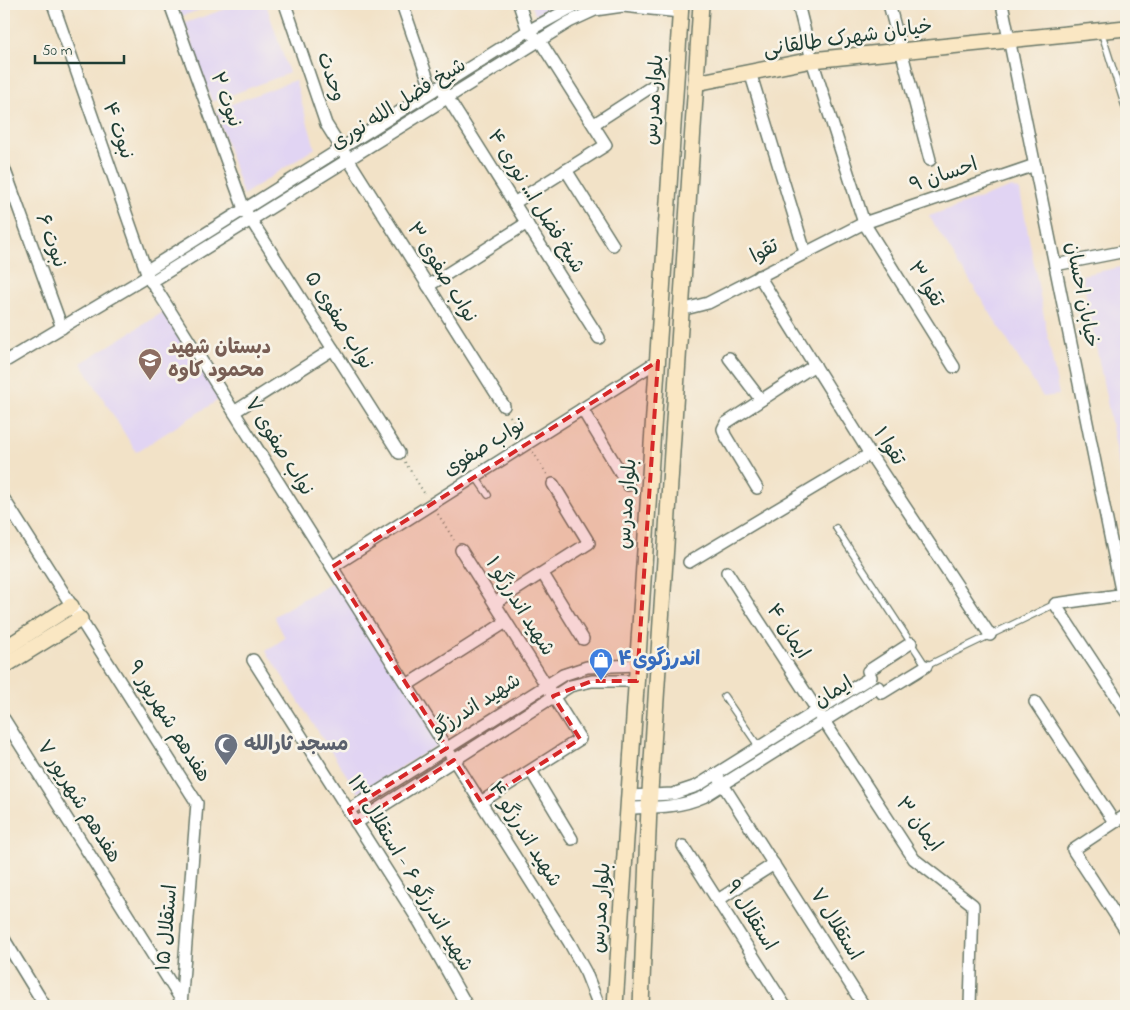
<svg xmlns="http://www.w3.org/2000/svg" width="1130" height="1010" viewBox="0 0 1130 1010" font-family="'Indie Flower','Playpen Sans Arabic',sans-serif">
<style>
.built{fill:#e1d4f3}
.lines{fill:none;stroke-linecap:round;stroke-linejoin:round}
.lane-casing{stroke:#697767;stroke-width:8}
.street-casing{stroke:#697767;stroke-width:14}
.secondary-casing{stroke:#697767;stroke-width:18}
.path{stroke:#697767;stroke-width:2;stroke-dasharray:1 4;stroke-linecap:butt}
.lane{stroke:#fff;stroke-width:5.5}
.street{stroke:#fff;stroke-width:11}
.secondary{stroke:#fae7c3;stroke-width:15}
.marked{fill:#d62828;fill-opacity:0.2;stroke:#d62828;stroke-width:4;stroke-dasharray:10 6;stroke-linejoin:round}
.labels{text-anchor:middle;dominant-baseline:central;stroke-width:5;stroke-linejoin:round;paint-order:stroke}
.street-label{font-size:20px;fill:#1f3d34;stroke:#f7f3e8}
.education-label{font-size:20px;font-weight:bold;fill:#785e54;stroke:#f7f3e8;text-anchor:start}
.shop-label{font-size:20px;font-weight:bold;fill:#366cbe;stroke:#f7f3e8;text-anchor:start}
.worship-label{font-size:20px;font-weight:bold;fill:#5b616d;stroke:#f7f3e8;text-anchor:start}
</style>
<rect width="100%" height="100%" fill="#f7f3e8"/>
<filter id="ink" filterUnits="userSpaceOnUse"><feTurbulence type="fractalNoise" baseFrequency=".02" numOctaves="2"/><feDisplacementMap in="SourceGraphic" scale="10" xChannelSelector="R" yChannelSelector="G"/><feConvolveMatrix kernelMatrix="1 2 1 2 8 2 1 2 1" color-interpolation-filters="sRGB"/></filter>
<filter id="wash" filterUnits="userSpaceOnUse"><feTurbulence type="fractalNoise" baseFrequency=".0096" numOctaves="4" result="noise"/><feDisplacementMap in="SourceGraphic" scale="20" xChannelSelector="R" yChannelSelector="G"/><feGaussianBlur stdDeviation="1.12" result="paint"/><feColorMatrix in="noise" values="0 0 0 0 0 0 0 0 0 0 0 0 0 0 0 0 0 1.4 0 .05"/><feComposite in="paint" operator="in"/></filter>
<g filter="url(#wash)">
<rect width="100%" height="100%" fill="#f2e2c7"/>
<g class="built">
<polygon points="177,4 217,4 182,16"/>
<polygon points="240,4 266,4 289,73 212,102 185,23"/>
<polygon points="531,4 553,4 535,15"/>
<polygon points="295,80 315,148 243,195 216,110"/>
<polygon points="1012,187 1020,191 1059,395 1043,397 929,216"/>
<polygon points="1126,266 1126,498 1082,275"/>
<polygon points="165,311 220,399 136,452 81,363"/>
<polygon points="339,578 443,742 358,793 266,651 285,638 274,616"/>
</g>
</g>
<g filter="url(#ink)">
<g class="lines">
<g class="lane-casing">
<g id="lane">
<polyline points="1101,31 1126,110"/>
<polyline points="475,476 488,495"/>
<polyline points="836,528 926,666 1055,604"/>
<polyline points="724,696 759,747"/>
</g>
</g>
<g class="street-casing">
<g id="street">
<polyline points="53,4 148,276 569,942 586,973 599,1006"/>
<polyline points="170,4 244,209 399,453"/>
<polyline points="285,4 326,124 504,406"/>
<polyline points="402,4 432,91"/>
<polyline points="798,4 812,60 864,223 954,367"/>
<polyline points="889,4 930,160"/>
<polyline points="1002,4 1122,595"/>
<polyline points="750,72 805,252"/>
<polyline points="444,92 599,338"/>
<polyline points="594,124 651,87"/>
<polyline points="4,168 62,328"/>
<polyline points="566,170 613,245"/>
<polyline points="514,203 606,145 540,41 528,31 519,4"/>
<polyline points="1055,265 1126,251"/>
<polyline points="146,271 528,31 578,4"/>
<polyline points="759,276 870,454 990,635"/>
<polyline points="151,282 569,22 595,10 623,6 680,12"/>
<polyline points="428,286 527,223"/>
<polyline points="681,310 708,303 864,223 1035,165"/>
<polyline points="729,358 761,400"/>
<polyline points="4,362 148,276"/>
<polyline points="582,409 628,485"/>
<polyline points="234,412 333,349"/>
<polyline points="757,488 725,435 723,429 726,423 815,365"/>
<polyline points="4,499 197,803 181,1006"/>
<polyline points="461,550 580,739 481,802"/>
<polyline points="689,562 870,454"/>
<polyline points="332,567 658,361"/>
<polyline points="727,572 914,859 973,905 970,1006"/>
<polyline points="543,574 583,639"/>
<polyline points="1126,594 1055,604 1126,712"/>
<polyline points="495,603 589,543 553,484"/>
<polyline points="253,660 420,923 467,1006"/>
<polyline points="407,685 506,622"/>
<polyline points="1035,702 1114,822"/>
<polyline points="4,719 180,998"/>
<polyline points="531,771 572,839"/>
<polyline points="720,780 864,1006"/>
<polyline points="629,796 673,794 697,786 871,677 868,671 911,643"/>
<path d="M628,808C654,807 679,808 703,797L878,687L882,693L926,666"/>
<polyline points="349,810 563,675 587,667 638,665"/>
<polyline points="1126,815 1073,850 1126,931"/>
<polyline points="356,823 570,686 592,681 637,681"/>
<polyline points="683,846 785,1006"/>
<polyline points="718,900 774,864"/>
<polyline points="4,939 45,1006"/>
</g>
</g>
<g class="secondary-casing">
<g id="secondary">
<polyline points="696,83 812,60 1126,28"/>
<polyline points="4,649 71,606"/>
<polyline points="4,666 80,619"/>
<polyline points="615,1006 681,4"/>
<polyline points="641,1006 649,807 701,4"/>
</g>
</g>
<g class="path">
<polyline points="510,416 521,433"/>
<polyline points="533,452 548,476"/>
<polyline points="405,462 426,496"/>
<polyline points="438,514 454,540"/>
</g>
<use href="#lane" class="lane"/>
<use href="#street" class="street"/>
<use href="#secondary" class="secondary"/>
</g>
</g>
<path class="marked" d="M658,361L637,681H592L553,696L580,739L481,802L454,760L356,823L349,810L447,748L332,567Z"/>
<defs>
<g id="school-pin" transform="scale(1.25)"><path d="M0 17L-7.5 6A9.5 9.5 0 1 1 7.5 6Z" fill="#8d6e63" stroke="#f7f3e8"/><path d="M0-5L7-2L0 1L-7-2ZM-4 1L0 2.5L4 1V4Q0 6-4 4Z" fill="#fff"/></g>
<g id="shop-pin" transform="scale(1.25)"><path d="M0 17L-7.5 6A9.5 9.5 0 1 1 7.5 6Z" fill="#3f7fe0" stroke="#f7f3e8"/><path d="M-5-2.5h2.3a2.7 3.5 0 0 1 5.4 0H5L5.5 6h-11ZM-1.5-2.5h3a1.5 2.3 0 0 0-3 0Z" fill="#fff"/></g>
<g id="mosque-pin" transform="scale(1.25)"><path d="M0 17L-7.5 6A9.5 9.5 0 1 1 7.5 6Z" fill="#6b7280" stroke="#f7f3e8"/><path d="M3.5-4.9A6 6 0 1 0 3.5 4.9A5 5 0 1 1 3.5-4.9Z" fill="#fff"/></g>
</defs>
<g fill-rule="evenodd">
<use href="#school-pin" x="150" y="360"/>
<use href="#shop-pin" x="601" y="660"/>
<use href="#mosque-pin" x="226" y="745"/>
</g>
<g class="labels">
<g class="street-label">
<text transform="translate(848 39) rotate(-8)">خیابان شهرک طالقانی</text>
<text transform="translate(330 77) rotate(71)">وحدت</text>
<text transform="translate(225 100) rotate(70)">نبوت ۲</text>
<text transform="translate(655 100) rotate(-86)">بلوار مدرس</text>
<text transform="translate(399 105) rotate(-32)">شیخ فضل الله نوری</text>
<text transform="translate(117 131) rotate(71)">نبوت ۴</text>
<text transform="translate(944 176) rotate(-19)">احسان ۹</text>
<text transform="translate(535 202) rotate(58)">شیخ فضل ا... نوری ۴</text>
<text transform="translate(50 241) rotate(70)">نبوت ۶</text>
<text transform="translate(765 252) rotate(-28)">تقوا</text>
<text transform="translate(441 273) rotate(58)">نواب صفوی ۳</text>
<text transform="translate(925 285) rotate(58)">تقوا ۳</text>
<text transform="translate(1081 295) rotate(79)">خیابان احسان</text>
<text transform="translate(338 321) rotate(58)">نواب صفوی ۵</text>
<text transform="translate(278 447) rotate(58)">نواب صفوی ۷</text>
<text transform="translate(888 447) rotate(57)">تقوا ۱</text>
<text transform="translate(485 448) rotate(-32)">نواب صفوی</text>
<text transform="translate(628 504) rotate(-86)">بلوار مدرس</text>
<text transform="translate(519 607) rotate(58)">شهید اندرزگو ۱</text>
<text transform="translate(787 632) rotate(57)">ایمان ۴</text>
<text transform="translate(834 693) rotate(-32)">ایمان</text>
<text transform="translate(477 706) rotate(-32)">شهید اندرزگو</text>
<text transform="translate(168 722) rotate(58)">هفدهم شهریور ۹</text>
<text transform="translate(78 802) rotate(58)">هفدهم شهریور ۷</text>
<text transform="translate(918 825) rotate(53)">ایمان ۳</text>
<text transform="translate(524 835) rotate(58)">شهید اندرزگو ۴</text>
<text transform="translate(409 874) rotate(59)">شهید اندرزگو ۶ - استقلال ۱۳</text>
<text transform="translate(602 908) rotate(-86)">بلوار مدرس</text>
<text transform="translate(750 916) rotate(58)">استقلال ۹</text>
<text transform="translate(835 925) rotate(58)">استقلال ۷</text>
<text transform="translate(168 928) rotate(-85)">استقلال ۱۵</text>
</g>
<g class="education-label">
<text x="168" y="348">دبستان شهید<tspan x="168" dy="23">محمود کاوه</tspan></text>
</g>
<g class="shop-label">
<text x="618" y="660">اندرزگوی۴</text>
</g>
<g class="worship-label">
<text x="244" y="745">مسجد ثارالله</text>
</g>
</g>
<rect width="1130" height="1010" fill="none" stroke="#f7f3e8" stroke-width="20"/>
<path d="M35 55v8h89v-8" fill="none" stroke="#1f3d34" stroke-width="2.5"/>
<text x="42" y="55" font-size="15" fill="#1f3d34" stroke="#f7f3e8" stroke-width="4" paint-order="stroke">50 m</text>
</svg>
